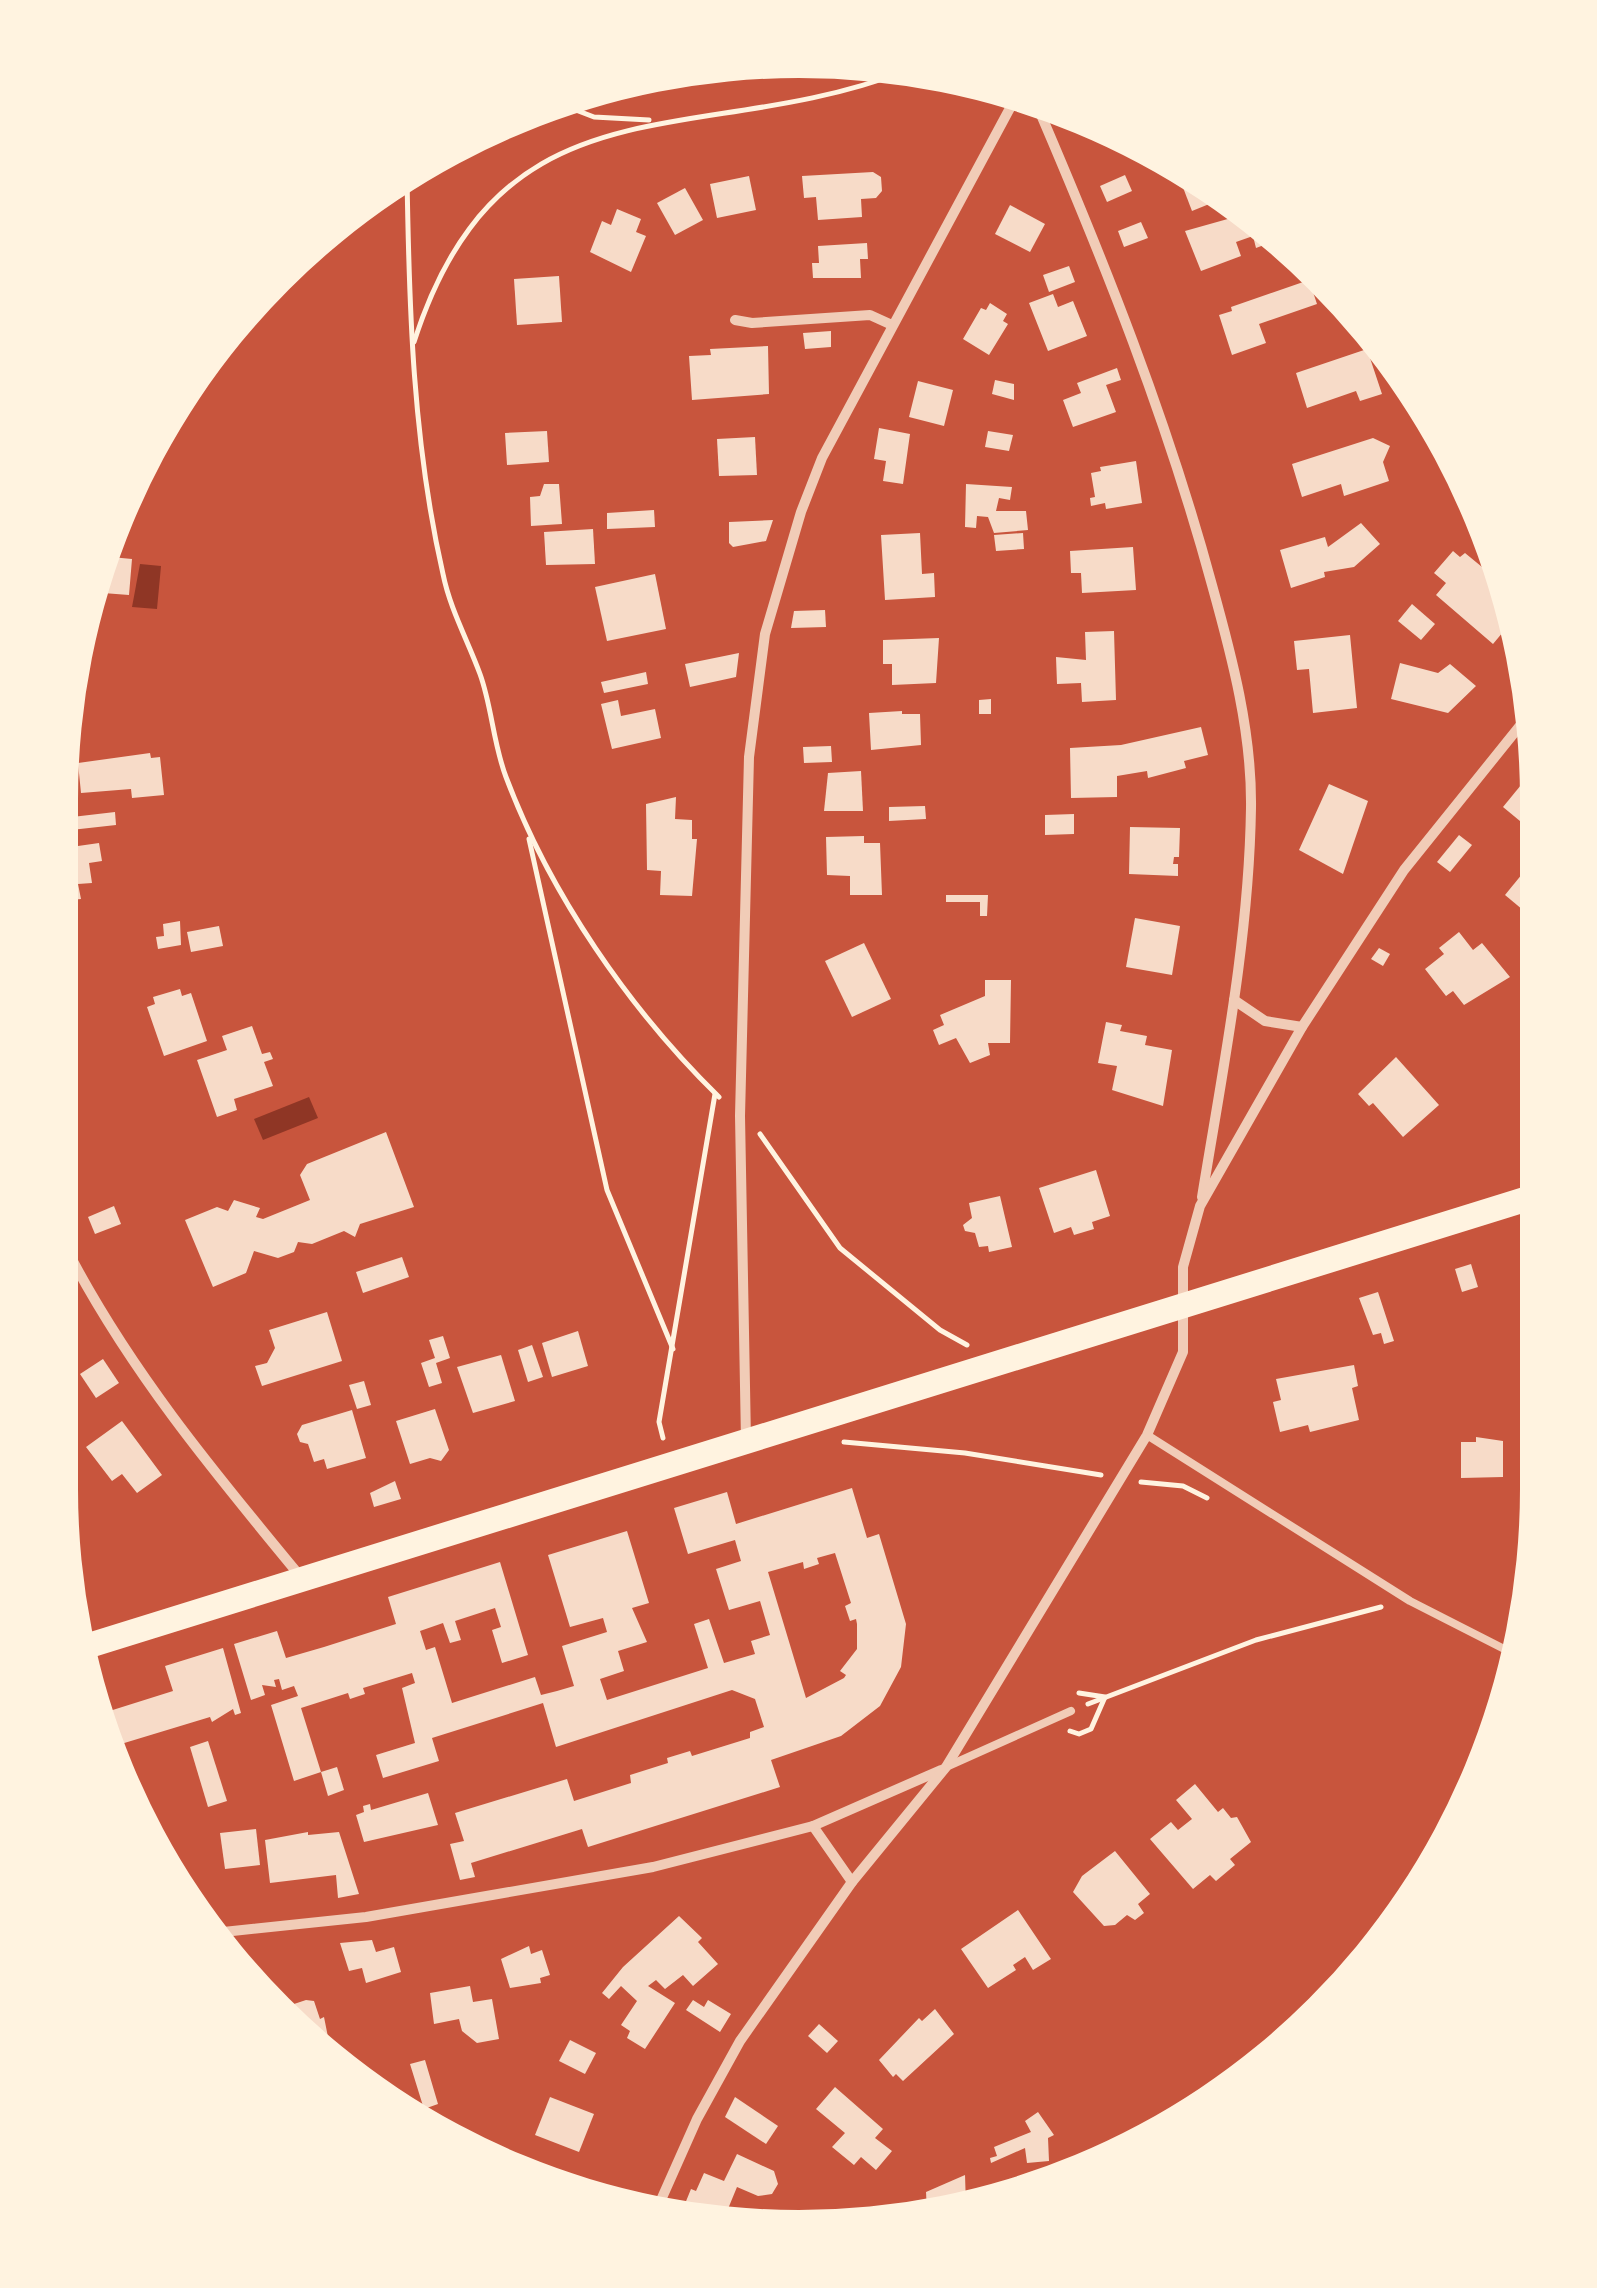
<svg xmlns="http://www.w3.org/2000/svg" width="1597" height="2288" viewBox="0 0 1597 2288" font-family="'DM Sans',sans-serif">
<style>
.water{fill:#8f3625}
.building{fill:#f7dbc8;fill-rule:evenodd}
.lines{fill:none;stroke-linecap:round;stroke-linejoin:round}
.path{stroke:#fff3e0;stroke-width:5}
.service{stroke:#f1ccb7;stroke-width:8}
.minor{stroke:#f1ccb7;stroke-width:10}
.primary{stroke:#fff3e0;stroke-width:25}
</style>
<rect width="100%" height="100%" fill="#c8553d"/>
<g class="water">
<polygon points="140,564 161,566 157,609 132,607"/>
<polygon points="309,1097 318,1118 263,1140 254,1119"/>
</g>
<g class="building">
<polygon points="873,172 881,177 882,191 876,198 861,199 862,217 818,220 816,197 804,198 802,176"/>
<polygon points="1187,174 1224,198 1192,211 1179,177"/>
<polygon points="1125,175 1132,191 1107,202 1100,186"/>
<polygon points="749,176 756,210 717,218 710,184"/>
<polygon points="685,188 703,220 675,235 657,203"/>
<polygon points="1010,205 1045,224 1030,252 995,234"/>
<polygon points="617,209 641,219 636,232 646,236 631,272 590,252 602,221 611,225"/>
<polygon points="1249,213 1277,240 1256,248 1253,236 1236,242 1241,256 1201,271 1185,231"/>
<polygon points="1141,222 1148,238 1124,247 1118,231"/>
<polygon points="867,243 868,259 860,259 861,278 813,278 812,263 819,263 818,246"/>
<polygon points="1069,266 1075,282 1049,292 1043,275"/>
<polygon points="559,276 562,322 517,325 514,279"/>
<polygon points="1309,280 1317,304 1259,324 1266,343 1232,355 1219,315 1232,311 1231,307"/>
<polygon points="1053,294 1058,307 1073,301 1087,336 1048,351 1029,303"/>
<polygon points="990,303 1007,314 1003,321 1008,324 989,355 963,339 981,308 986,310"/>
<polygon points="831,331 831,347 805,349 803,333"/>
<polygon points="768,346 769,394 692,400 689,356 711,355 710,349"/>
<polygon points="1367,349 1382,394 1360,401 1356,391 1307,408 1296,373"/>
<polygon points="1117,368 1121,380 1106,385 1116,412 1073,427 1063,400 1081,393 1077,383"/>
<polygon points="995,380 1014,384 1014,400 992,394"/>
<polygon points="918,381 953,390 944,426 909,417"/>
<polygon points="879,428 910,434 903,484 883,481 886,461 874,459"/>
<polygon points="547,431 549,462 507,465 505,433"/>
<polygon points="988,431 1013,435 1009,451 985,447"/>
<polygon points="755,437 757,475 719,476 717,439"/>
<polygon points="1373,438 1390,446 1383,462 1389,481 1344,496 1341,484 1302,497 1292,464"/>
<polygon points="1136,461 1142,503 1106,509 1105,503 1091,506 1090,498 1095,497 1091,473 1101,471 1100,467"/>
<polygon points="544,484 559,484 562,524 531,526 530,497 540,496"/>
<polygon points="966,484 1012,487 1010,500 999,498 996,511 1026,511 1028,530 994,533 988,517 977,516 976,528 965,527"/>
<polygon points="654,510 655,527 607,529 607,513"/>
<polygon points="773,520 766,541 733,547 729,543 729,522"/>
<polygon points="1361,523 1380,544 1354,567 1324,572 1325,577 1291,588 1280,550 1325,537 1328,547"/>
<polygon points="593,529 595,564 546,565 544,532"/>
<polygon points="920,533 922,574 934,573 935,597 885,600 881,535"/>
<polygon points="1023,533 1024,549 996,551 994,535"/>
<polygon points="1133,547 1136,590 1082,593 1081,573 1071,573 1070,551"/>
<polygon points="1453,551 1460,557 1465,553 1493,576 1508,626 1493,644 1436,595 1446,583 1434,573"/>
<polygon points="111,557 132,559 129,595 103,593 102,608 92,608"/>
<polygon points="655,574 666,629 607,641 595,587"/>
<polygon points="1412,604 1435,624 1421,640 1398,621"/>
<polygon points="825,610 826,627 791,628 794,611"/>
<polygon points="1114,631 1116,700 1082,702 1081,683 1057,684 1056,657 1086,660 1085,632"/>
<polygon points="1350,635 1357,708 1313,713 1309,669 1297,670 1294,641"/>
<polygon points="939,638 936,683 892,685 892,664 883,664 883,640"/>
<polygon points="739,653 736,677 690,687 685,664"/>
<polygon points="1400,663 1438,673 1450,664 1476,686 1448,713 1391,699"/>
<polygon points="646,672 648,684 604,693 601,682"/>
<polygon points="991,699 991,714 979,714 979,700"/>
<polygon points="618,700 621,716 655,709 661,738 612,749 601,704"/>
<polygon points="902,711 902,714 920,714 921,745 871,750 869,713"/>
<polygon points="1201,727 1208,755 1184,761 1186,768 1148,778 1147,771 1117,776 1117,797 1071,798 1070,748 1121,745"/>
<polygon points="831,746 832,762 804,763 803,747"/>
<polygon points="150,753 151,758 160,757 164,795 132,798 131,789 81,793 78,763"/>
<polygon points="861,771 863,811 824,811 828,773"/>
<polygon points="1329,784 1368,801 1343,874 1299,850"/>
<polygon points="1521,785 1531,794 1531,830 1503,807"/>
<polygon points="676,797 675,819 692,820 692,839 697,839 692,896 660,895 661,871 647,870 646,804"/>
<polygon points="925,806 926,819 889,821 889,807"/>
<polygon points="115,812 116,825 71,830 72,817"/>
<polygon points="1074,814 1074,834 1045,835 1045,815"/>
<polygon points="1130,827 1180,828 1179,857 1174,857 1173,864 1178,864 1178,876 1129,874"/>
<polygon points="1459,835 1472,845 1450,872 1437,862"/>
<polygon points="864,836 864,843 880,843 882,895 850,895 850,876 827,875 826,837"/>
<polygon points="99,843 102,861 89,863 92,883 78,884 81,899 70,900 71,847"/>
<polygon points="1532,862 1532,911 1529,915 1505,895"/>
<polygon points="946,895 988,895 987,916 980,916 980,902 946,902"/>
<polygon points="1135,918 1180,926 1172,975 1126,967"/>
<polygon points="180,921 181,945 158,949 156,937 164,936 163,924"/>
<polygon points="219,926 223,946 191,952 187,932"/>
<polygon points="1459,932 1473,950 1482,943 1510,977 1464,1005 1453,991 1446,996 1425,969 1444,954 1439,948"/>
<polygon points="864,943 891,999 852,1017 825,961"/>
<polygon points="1379,948 1390,954 1383,966 1371,959"/>
<polygon points="985,980 1011,980 1010,1043 988,1043 990,1055 970,1063 956,1038 939,1045 933,1030 944,1025 940,1015 985,996"/>
<polygon points="180,989 182,996 191,993 207,1041 164,1056 147,1007 155,1004 153,997"/>
<polygon points="1106,1022 1122,1025 1120,1031 1147,1036 1145,1045 1172,1050 1163,1106 1112,1090 1117,1066 1098,1063"/>
<polygon points="252,1026 262,1054 270,1052 273,1059 264,1062 273,1086 234,1099 237,1110 217,1117 197,1060 227,1050 222,1036"/>
<polygon points="1396,1057 1439,1105 1403,1137 1373,1103 1369,1106 1358,1094"/>
<polygon points="386,1132 414,1207 360,1224 355,1237 344,1231 312,1244 298,1242 294,1252 278,1258 254,1251 246,1273 213,1287 185,1220 217,1207 228,1211 234,1200 260,1208 256,1217 263,1219 310,1200 300,1175 307,1164"/>
<polygon points="1096,1170 1110,1216 1092,1222 1094,1229 1074,1235 1071,1227 1054,1233 1039,1188"/>
<polygon points="1000,1196 1012,1247 989,1252 988,1246 979,1247 975,1233 965,1231 963,1225 972,1218 969,1203"/>
<polygon points="114,1206 121,1224 95,1234 88,1217"/>
<polygon points="402,1257 409,1277 363,1293 356,1272"/>
<polygon points="1471,1264 1478,1287 1462,1292 1455,1269"/>
<polygon points="1378,1292 1394,1341 1384,1344 1381,1333 1373,1335 1359,1298"/>
<polygon points="327,1312 342,1361 262,1386 255,1366 267,1363 275,1348 269,1330"/>
<polygon points="578,1331 588,1366 552,1377 542,1343"/>
<polygon points="443,1336 450,1358 436,1363 442,1383 429,1387 421,1363 435,1358 429,1340"/>
<polygon points="532,1345 543,1377 528,1382 518,1350"/>
<polygon points="501,1355 515,1401 473,1413 457,1367"/>
<polygon points="103,1359 119,1383 96,1398 80,1374"/>
<polygon points="1354,1365 1358,1386 1352,1388 1359,1420 1310,1432 1308,1425 1280,1432 1273,1402 1281,1400 1276,1379"/>
<polygon points="364,1381 371,1405 357,1409 349,1385"/>
<polygon points="435,1409 449,1450 441,1461 430,1458 410,1464 396,1421"/>
<polygon points="352,1410 366,1458 327,1469 324,1459 314,1462 308,1444 300,1442 297,1434 302,1425"/>
<polygon points="122,1421 162,1475 137,1493 122,1474 112,1481 86,1447"/>
<polygon points="1476,1437 1503,1441 1503,1477 1461,1478 1461,1442 1476,1442"/>
<polygon points="395,1481 401,1499 374,1507 370,1493"/>
<path d="M852,1488L867,1538L879,1534L906,1624L901,1667L880,1706L841,1736L771,1760L780,1787L588,1847L582,1829L471,1863L475,1877L460,1880L450,1844L464,1841L455,1813L567,1779L574,1801L631,1783L630,1775L668,1763L667,1758L690,1751L692,1756L750,1738V1732L764,1727L755,1699L732,1690L556,1747L543,1703L432,1738L439,1761L383,1778L376,1755L415,1743L402,1688L415,1683L412,1673L363,1688L365,1694L350,1699L348,1693L301,1708L321,1772L294,1781L271,1705L298,1696L294,1686L282,1690L279,1679L274,1680L276,1687L262,1685L265,1695L251,1700L234,1644L277,1631L286,1658L324,1647L396,1624L388,1597L500,1562L528,1655L502,1663L492,1630L501,1627L495,1608L455,1621L461,1640L450,1643L443,1623L420,1631L426,1650L435,1647L452,1703L535,1677L541,1695L557,1691L574,1686L562,1646L607,1632L603,1618L570,1627L548,1555L627,1531L649,1603L632,1608L647,1642L618,1651L624,1671L600,1679L607,1700L708,1668L694,1624L709,1619L724,1663L755,1654L751,1641L770,1635L760,1601L729,1610L716,1569L741,1561L735,1540L688,1554L674,1508L727,1492L736,1524ZM835,1553L851,1603L845,1606L850,1621L856,1619L857,1624V1649L840,1671L846,1675L844,1678L806,1698L768,1572L803,1562L804,1569L819,1564L817,1558Z"/>
<polygon points="223,1648 241,1713 235,1715 233,1709 212,1722 210,1717 121,1744 125,1760 122,1761 100,1714 173,1691 165,1666"/>
<polygon points="208,1741 227,1801 208,1807 190,1747"/>
<polygon points="337,1767 344,1790 328,1796 321,1772"/>
<polygon points="1195,1784 1218,1812 1223,1808 1231,1818 1237,1817 1251,1842 1230,1859 1235,1865 1216,1881 1210,1875 1193,1889 1150,1839 1171,1822 1178,1830 1192,1819 1176,1800"/>
<polygon points="428,1793 438,1825 364,1842 356,1815 364,1812 363,1806 370,1804 371,1810"/>
<polygon points="256,1829 260,1865 225,1869 220,1833"/>
<polygon points="308,1832 308,1835 339,1832 359,1894 338,1898 336,1875 270,1883 265,1840"/>
<polygon points="1115,1851 1150,1894 1138,1904 1144,1913 1135,1920 1127,1915 1115,1925 1104,1926 1073,1892 1082,1876"/>
<polygon points="1018,1910 1051,1959 1033,1970 1025,1957 1013,1965 1016,1970 988,1988 961,1949"/>
<polygon points="679,1916 702,1938 698,1942 718,1964 693,1986 683,1975 665,1989 656,1980 648,1986 675,2003 645,2049 627,2038 630,2031 621,2025 637,2001 621,1986 609,1999 602,1993 623,1967"/>
<polygon points="372,1940 376,1952 394,1947 401,1972 366,1983 362,1968 349,1971 340,1943"/>
<polygon points="529,1946 531,1954 542,1950 550,1975 540,1978 541,1983 510,1988 501,1959"/>
<polygon points="470,1986 473,2002 492,1999 499,2039 477,2043 462,2031 459,2019 434,2024 430,1993"/>
<polygon points="306,2000 314,2001 320,2019 324,2017 332,2057 312,2045 285,2014 291,2005"/>
<polygon points="693,2000 704,2007 708,2000 731,2014 720,2032 686,2010"/>
<polygon points="935,2009 954,2034 903,2081 896,2074 893,2077 879,2060 919,2018 922,2021"/>
<polygon points="819,2024 838,2041 827,2053 808,2036"/>
<polygon points="570,2040 596,2053 585,2074 559,2061"/>
<polygon points="425,2060 438,2104 424,2109 426,2116 414,2109 423,2106 410,2064"/>
<polygon points="835,2087 883,2129 875,2138 892,2151 876,2170 861,2157 854,2165 832,2147 845,2133 816,2109"/>
<polygon points="550,2097 594,2114 579,2152 535,2135"/>
<polygon points="735,2097 778,2126 766,2144 725,2117"/>
<polygon points="1038,2112 1054,2135 1048,2138 1049,2161 1027,2163 1025,2148 991,2163 990,2158 997,2156 994,2147 1031,2132 1025,2121"/>
<polygon points="737,2154 774,2171 778,2184 772,2194 758,2196 737,2187 723,2221 680,2216 691,2189 696,2191 704,2173 724,2181"/>
<polygon points="965,2175 966,2205 927,2211 926,2192"/>
</g>
<g class="lines">
<g class="path">
<polyline points="555,102 594,117 649,120"/>
<path d="M407,175C409,309 413,443 443,574C450,609 468,641 480,674C492,707 493,743 506,777C550,894 629,1009 719,1097"/>
<path d="M414,342C502,69 698,151 905,71"/>
<polyline points="529,839 607,1190 673,1349"/>
<polyline points="760,1134 840,1248 940,1330 967,1345"/>
<polyline points="663,1438 659,1422 715,1094"/>
<polyline points="844,1442 965,1453 1101,1475"/>
<polyline points="1141,1482 1183,1486 1207,1498"/>
<polyline points="1088,1704 1256,1640 1381,1607"/>
<polyline points="1070,1731 1079,1734 1091,1729 1105,1697 1079,1693"/>
</g>
<g class="service">
<polyline points="1147,1435 1410,1601 1516,1655"/>
<polyline points="946,1767 1071,1711"/>
<polyline points="1441,1847 1475,1778"/>
</g>
<g class="minor">
<path d="M1036,103C1104,261 1167,419 1212,585C1232,657 1252,732 1251,808C1249,939 1223,1068 1202,1197"/>
<polyline points="735,320 752,323 870,315 892,325"/>
<polyline points="1234,1000 1265,1021 1302,1027"/>
<path d="M64,1244C126,1366 213,1471 300,1576"/>
<polyline points="746,1440 740,1116 749,757 765,634 801,512 822,458 1017,95"/>
<polyline points="813,1826 852,1882"/>
<polyline points="214,1933 366,1917 653,1867 813,1826 941,1770"/>
<polyline points="657,2209 697,2119 740,2041 852,1882 946,1767 1147,1435 1183,1352 1183,1267 1200,1206 1302,1027 1404,870 1531,712"/>
</g>
<polyline class="primary" points="81,1648 1533,1197"/>
</g>
<path d="M0 0H1597V2288H0ZM799 78H799A721 721 0 0 1 1520 799V1489A721 721 0 0 1 799 2210H799A721 721 0 0 1 78 1489V799A721 721 0 0 1 799 78Z" fill="#fff3e0" fill-rule="evenodd"/>
</svg>
